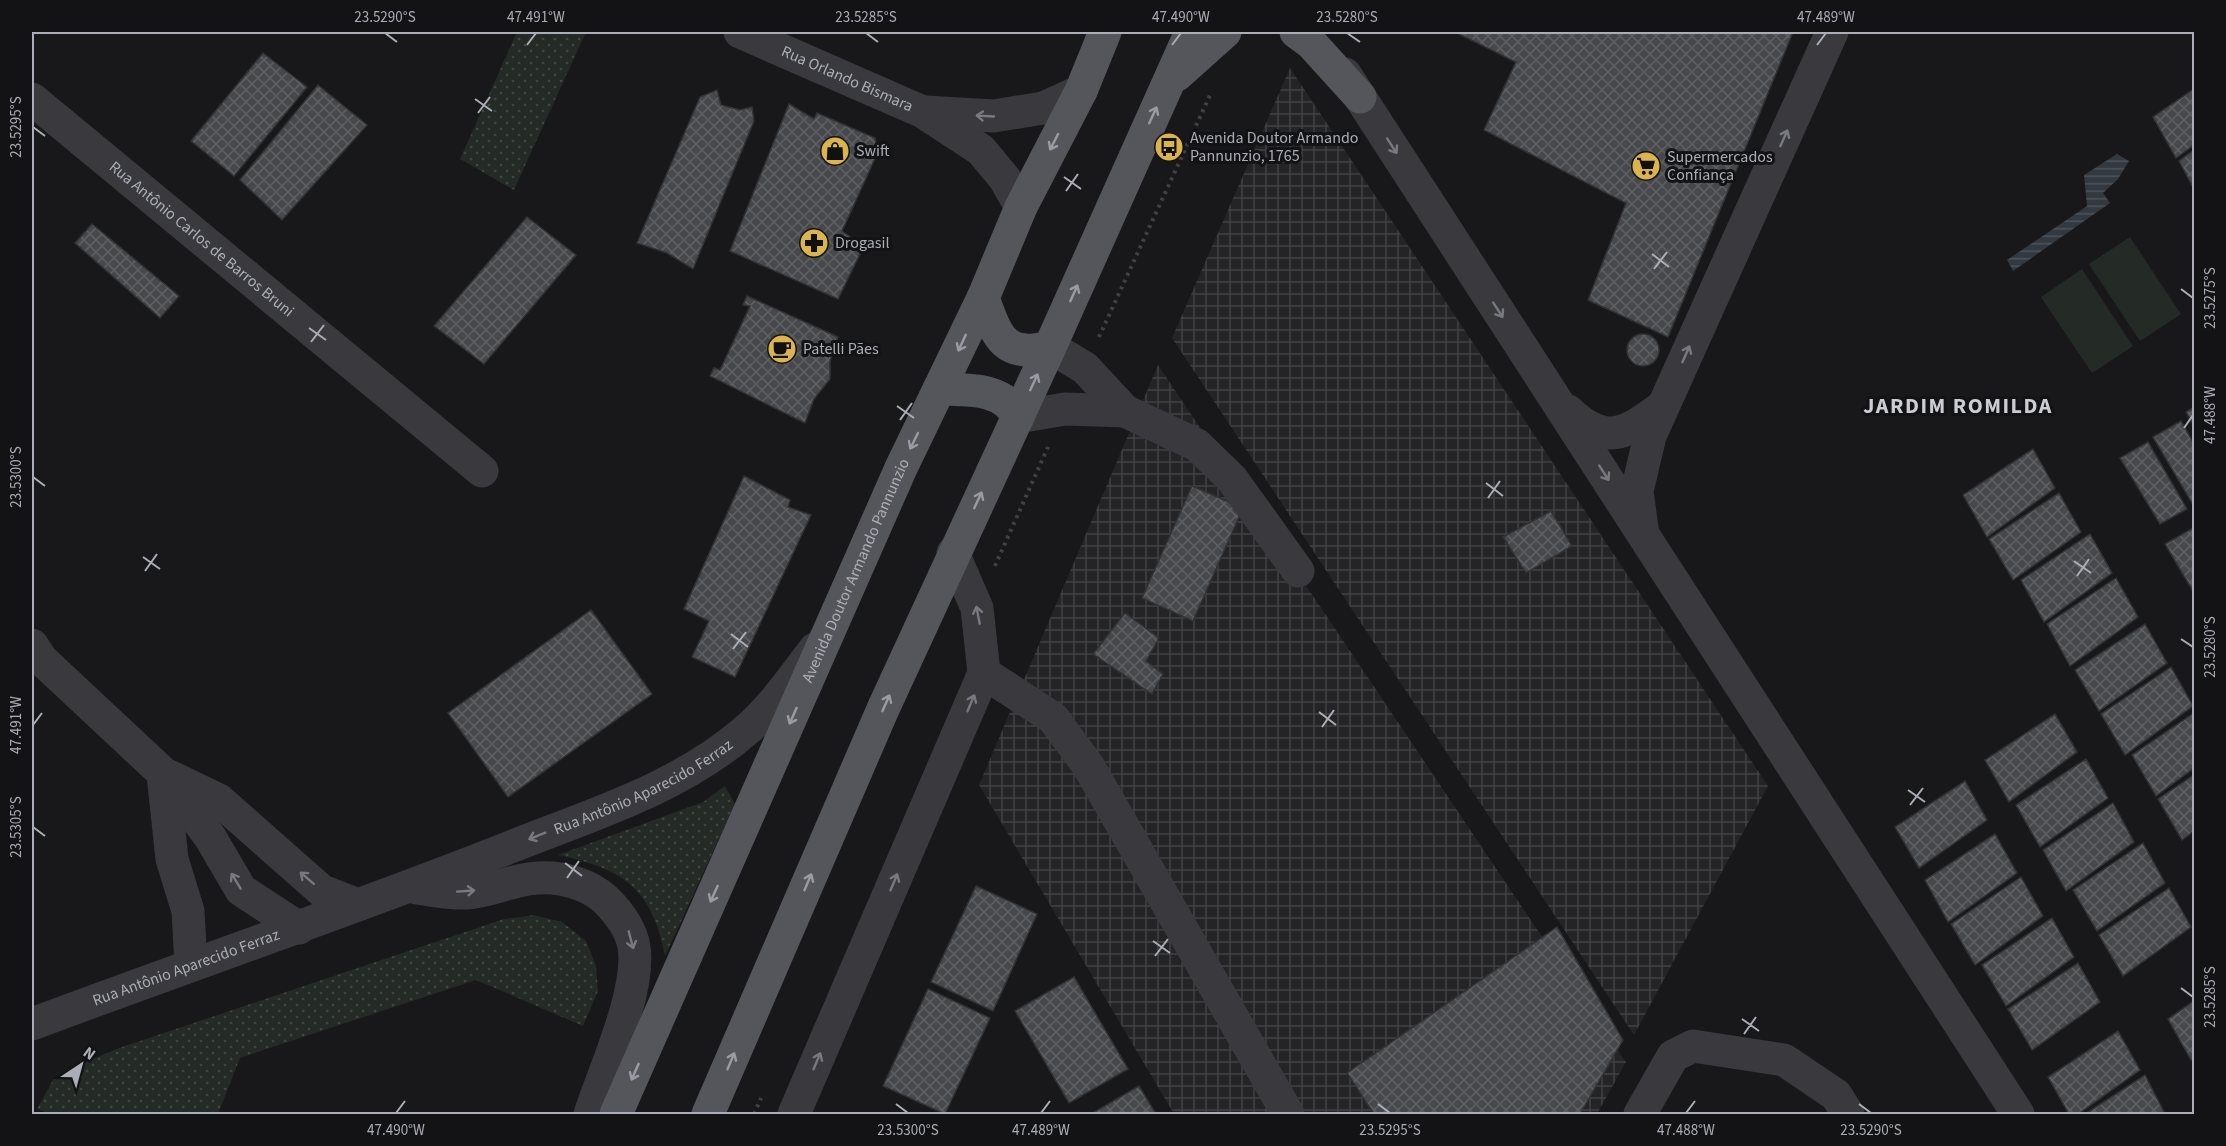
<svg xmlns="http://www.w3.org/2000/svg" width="2226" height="1146" viewBox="0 0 2226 1146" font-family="'Source Sans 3',sans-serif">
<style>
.industrial{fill:url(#industrial-grid)}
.grass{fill:url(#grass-dots)}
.garden{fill:#242a25}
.water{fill:url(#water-rules)}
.building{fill:url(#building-cross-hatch);stroke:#323235;stroke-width:1.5}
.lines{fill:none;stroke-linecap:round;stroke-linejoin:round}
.path{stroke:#3f4044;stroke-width:4;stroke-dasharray:3 4.5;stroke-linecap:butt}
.minor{stroke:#39393e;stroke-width:33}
.major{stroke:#55565c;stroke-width:33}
.oneway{stroke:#9a9ca5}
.oneway2{stroke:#787981}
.ticks{fill:none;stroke:#abaeb7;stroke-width:2}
.labels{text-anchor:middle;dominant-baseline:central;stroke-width:6;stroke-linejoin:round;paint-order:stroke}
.street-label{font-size:16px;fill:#abaeb7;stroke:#131214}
.poi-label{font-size:16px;fill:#abaeb7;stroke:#131214;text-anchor:start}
.district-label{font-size:22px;font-weight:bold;letter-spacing:1.5px;fill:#cccdd4;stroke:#131214}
.neatline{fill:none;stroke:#abaeb7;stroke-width:2}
.ticks-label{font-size:15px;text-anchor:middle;fill:#abaeb7}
</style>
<defs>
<pattern id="industrial-grid" width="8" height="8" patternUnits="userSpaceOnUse" patternTransform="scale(1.5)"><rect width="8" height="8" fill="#242426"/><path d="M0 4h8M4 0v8" fill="none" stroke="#414143"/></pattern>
<pattern id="grass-dots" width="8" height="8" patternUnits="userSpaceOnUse" patternTransform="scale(1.5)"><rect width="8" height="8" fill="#242a25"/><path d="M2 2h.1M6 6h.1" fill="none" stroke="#414642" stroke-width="1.8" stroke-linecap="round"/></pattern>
<pattern id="water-rules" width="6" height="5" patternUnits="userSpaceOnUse" patternTransform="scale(1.5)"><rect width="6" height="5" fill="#333940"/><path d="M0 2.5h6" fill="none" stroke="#4e5359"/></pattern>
<pattern id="building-cross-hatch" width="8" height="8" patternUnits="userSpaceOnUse" patternTransform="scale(1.5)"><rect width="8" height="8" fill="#47484b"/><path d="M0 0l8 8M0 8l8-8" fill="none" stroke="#5f6063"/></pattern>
</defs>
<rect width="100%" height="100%" fill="#181719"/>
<g class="industrial">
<polygon points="1290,68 1768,786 1634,1035 1172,338"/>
<polygon points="1158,365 1626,1062 1597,1114 1174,1114 979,785"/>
</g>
<g class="grass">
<polygon points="517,32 586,32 514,190 460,159"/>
<path d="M725,786L735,804L665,956C652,888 623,869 558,855L703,802Z"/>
<polygon points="534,915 562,922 586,941 596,966 598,991 583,1026 476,980 240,1058 218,1114 51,1114 37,1109 53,1080 74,1067 119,1048 504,919"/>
</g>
<g class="garden">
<polygon points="2130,237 2181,314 2140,341 2089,264"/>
<polygon points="2082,269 2133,346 2092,373 2041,297"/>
</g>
<polygon class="water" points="2117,154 2129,161 2118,179 2103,193 2110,203 2013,271 2007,260 2087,206 2084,175"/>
<g class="building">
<polygon points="1455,32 1793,32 1668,337 1588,300 1626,203 1484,130 1516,62"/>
<polygon points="263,53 307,87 234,176 191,141"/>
<polygon points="318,85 367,125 282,220 240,180"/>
<polygon points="2194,89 2194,145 2176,158 2153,117"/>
<polygon points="717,90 721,105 740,110 752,107 754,121 693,269 667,253 637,243 700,97"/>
<polygon points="789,104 814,119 817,113 875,138 878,152 842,231 856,241 861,252 838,299 730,251"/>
<polygon points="2194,150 2194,189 2179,161"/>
<polygon points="527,217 576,255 484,364 434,326"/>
<polygon points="92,224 179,296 160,318 75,243"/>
<polygon points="747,296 838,337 830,361 830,379 814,399 805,423 710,376 714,368 720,370 750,306 743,305"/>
<circle cx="1643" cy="350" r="16"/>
<polygon points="2194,407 2194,426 2186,412"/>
<polygon points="2181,421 2194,444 2194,501 2192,503 2153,437"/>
<polygon points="2148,442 2187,509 2160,524 2120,458"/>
<polygon points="2033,449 2055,488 1987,537 1963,495"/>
<polygon points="744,476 790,500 788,507 811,515 735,677 692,657 709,621 684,609"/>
<polygon points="1192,486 1243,508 1193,621 1142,598"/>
<polygon points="2059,493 2081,532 2013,580 1989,539"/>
<polygon points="1551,511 1572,546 1526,573 1503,537"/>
<polygon points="2193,528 2194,530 2194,593 2165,544"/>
<polygon points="2090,534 2112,573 2044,622 2021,580"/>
<polygon points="2116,578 2138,617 2070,666 2047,624"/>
<polygon points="591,610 652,694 508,797 448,713"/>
<polygon points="1125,613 1159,638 1146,661 1163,674 1152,694 1093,654"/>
<polygon points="2145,624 2167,663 2099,711 2075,670"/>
<polygon points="2171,667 2193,706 2125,755 2101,714"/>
<polygon points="2194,713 2194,768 2156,796 2132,755"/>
<polygon points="2055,714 2077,752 2009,802 1985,760"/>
<polygon points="2086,759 2108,798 2040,847 2016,805"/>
<polygon points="2194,775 2194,831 2182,840 2158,799"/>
<polygon points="1965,781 1987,820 1919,868 1895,827"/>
<polygon points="2113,803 2134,842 2066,891 2043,850"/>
<polygon points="1995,834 2017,873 1948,922 1925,880"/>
<polygon points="2143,843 2165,883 2097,931 2073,890"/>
<polygon points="2021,877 2043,916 1975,965 1951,924"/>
<polygon points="976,886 1037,914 993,1011 931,982"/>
<polygon points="2169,888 2191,927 2123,976 2099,935"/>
<polygon points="2052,918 2074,957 2006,1006 1982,965"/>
<polygon points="1557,927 1623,1040 1580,1114 1374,1114 1347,1073"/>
<polygon points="2078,963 2100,1002 2032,1050 2008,1009"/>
<polygon points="1074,977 1128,1069 1069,1103 1015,1011"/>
<polygon points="928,989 990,1018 945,1114 883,1086"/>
<polygon points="2194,1001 2194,1058 2191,1060 2168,1019"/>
<polygon points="2118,1031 2140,1070 2078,1114 2069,1114 2048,1077"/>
<polygon points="2145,1075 2165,1114 2085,1114"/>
<polygon points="1139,1086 1156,1114 1091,1114"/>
</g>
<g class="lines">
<g class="path">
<polyline points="1099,337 1211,93"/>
<polyline points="995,566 1048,447"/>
<polyline points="754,1114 761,1098"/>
</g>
<g class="minor">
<path id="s1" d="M740,32L923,112L981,150L1005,179L1021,207"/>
<polyline points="1345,74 2018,1114"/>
<path id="s2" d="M32,99L482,471"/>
<polyline points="925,112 994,116 1043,108 1081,91"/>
<polyline points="1050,347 1085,368 1125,411 1197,445 1232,479 1298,571"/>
<path d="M1568,411C1605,446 1625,435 1662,407"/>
<polyline points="1018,417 1065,409 1125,411"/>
<polyline points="1642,528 1637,491 1650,436 1832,32"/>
<polyline points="32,645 41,659 163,773 210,837 241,890 299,928"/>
<polyline points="984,673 1053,718 1089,767 1288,1114"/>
<polyline points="163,775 172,859 188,911 191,965"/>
<polyline points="167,775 219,800 322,891 358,905"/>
<path d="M416,888C432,890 450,894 466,893C490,892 513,879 538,878C560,876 589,884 606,900C619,913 631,928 634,947C641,991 604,1071 590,1114"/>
<path id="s3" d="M32,1024C192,964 354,909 513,846C591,815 679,788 744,732C772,709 793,677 815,649"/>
<polyline points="794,1114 984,673 977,608 953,553"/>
<polyline points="1640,1114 1673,1056 1693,1046 1784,1060 1836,1095 1848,1114"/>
</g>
<g class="major">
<polyline points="1296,32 1311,43 1360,97"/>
<polyline points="1177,75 1225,32"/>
<path d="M983,298C997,336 1003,359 1050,347"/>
<path d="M939,389C967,390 1004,387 1018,417"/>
<path id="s4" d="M616,1114L901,468L983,298L1021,207L1081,91L1105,32"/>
<polyline points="708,1114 883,709 1050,347 1191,32"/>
</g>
</g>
<defs><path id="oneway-shaft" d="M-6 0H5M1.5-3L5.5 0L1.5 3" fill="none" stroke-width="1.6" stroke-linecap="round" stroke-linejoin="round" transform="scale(1.5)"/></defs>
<g class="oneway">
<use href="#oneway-shaft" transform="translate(1153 115) rotate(-65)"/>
<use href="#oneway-shaft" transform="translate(1054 142) rotate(117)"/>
<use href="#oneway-shaft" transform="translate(1074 293) rotate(-66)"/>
<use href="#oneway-shaft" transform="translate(962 343) rotate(115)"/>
<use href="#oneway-shaft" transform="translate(1034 382) rotate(-65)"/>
<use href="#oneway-shaft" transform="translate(914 441) rotate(116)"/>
<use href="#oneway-shaft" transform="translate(978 500) rotate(-65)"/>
<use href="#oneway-shaft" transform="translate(886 703) rotate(-66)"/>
<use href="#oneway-shaft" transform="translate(793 716) rotate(114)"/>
<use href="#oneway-shaft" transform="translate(808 882) rotate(-67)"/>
<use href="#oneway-shaft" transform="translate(714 894) rotate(114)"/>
<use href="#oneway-shaft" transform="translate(731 1061) rotate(-67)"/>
<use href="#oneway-shaft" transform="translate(635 1072) rotate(114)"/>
</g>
<g class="oneway2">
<use href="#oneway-shaft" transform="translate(985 116) rotate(-177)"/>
<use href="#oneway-shaft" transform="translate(1784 138) rotate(-66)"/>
<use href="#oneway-shaft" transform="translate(1392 146) rotate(57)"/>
<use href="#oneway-shaft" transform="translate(1498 310) rotate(57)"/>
<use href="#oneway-shaft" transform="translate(1686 354) rotate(-66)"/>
<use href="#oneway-shaft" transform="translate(1604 473) rotate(57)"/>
<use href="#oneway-shaft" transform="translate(978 615) rotate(-101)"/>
<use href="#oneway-shaft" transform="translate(971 703) rotate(-67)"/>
<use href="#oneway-shaft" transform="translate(537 836) rotate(158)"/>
<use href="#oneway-shaft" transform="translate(307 878) rotate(-139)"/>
<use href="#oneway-shaft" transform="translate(236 881) rotate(-121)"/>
<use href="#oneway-shaft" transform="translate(894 882) rotate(-67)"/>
<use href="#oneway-shaft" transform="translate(466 891) rotate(-4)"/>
<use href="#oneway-shaft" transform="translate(631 940) rotate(75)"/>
<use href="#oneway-shaft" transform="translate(817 1061) rotate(-67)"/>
</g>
<path class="ticks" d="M385,33L397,42M866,33L878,42M1347,33L1360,42M527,45L536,33M1172,45L1181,33M1817,45L1826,33M475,99L492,111M478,113L490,97M33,127L45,136M1064,177L1081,189M1066,191L1078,174M1652,254L1669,267M1654,269L1667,252M2181,289L2193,298M309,328L326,340M311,342L324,325M897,406L914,418M900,420L912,403M2184,428L2193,415M33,477L45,486M1486,483L1503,496M1488,498L1500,481M143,557L160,569M2074,561L2091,573M145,571L157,554M2077,576L2089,559M731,634L748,647M2181,639L2193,647M733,649L746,632M1319,712L1336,725M33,725L42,713M1322,727L1334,710M1908,790L1925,802M1910,805L1923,788M33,827L45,836M565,863L582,876M567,878L579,861M1153,941L1170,953M1155,956L1168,939M2181,988L2193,997M1742,1019L1759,1031M1744,1034L1756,1017M896,1104L908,1113M1378,1104L1390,1113M1859,1104L1871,1113M396,1113L405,1101M1041,1113L1050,1101M1686,1113L1695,1101"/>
<defs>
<g id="bus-disc" transform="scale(1.5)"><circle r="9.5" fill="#dbb44e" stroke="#131214"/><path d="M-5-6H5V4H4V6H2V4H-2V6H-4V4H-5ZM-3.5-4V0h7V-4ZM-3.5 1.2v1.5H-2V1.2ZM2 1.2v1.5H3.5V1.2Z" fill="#111"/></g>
<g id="shop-disc" transform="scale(1.5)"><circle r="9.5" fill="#dbb44e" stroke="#131214"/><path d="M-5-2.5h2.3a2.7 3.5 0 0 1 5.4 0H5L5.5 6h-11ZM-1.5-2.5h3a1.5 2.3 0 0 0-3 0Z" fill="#111"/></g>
<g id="supermarket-disc" transform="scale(1.5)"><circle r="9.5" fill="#dbb44e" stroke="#131214"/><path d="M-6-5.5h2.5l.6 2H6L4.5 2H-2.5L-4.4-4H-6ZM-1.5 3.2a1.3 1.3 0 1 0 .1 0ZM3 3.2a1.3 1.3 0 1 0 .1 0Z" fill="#111"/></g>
<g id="pharmacy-disc" transform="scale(1.5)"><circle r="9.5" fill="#dbb44e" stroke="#131214"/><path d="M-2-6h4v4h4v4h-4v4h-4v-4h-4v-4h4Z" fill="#111"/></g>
<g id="cafe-disc" transform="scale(1.5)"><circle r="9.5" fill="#dbb44e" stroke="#131214"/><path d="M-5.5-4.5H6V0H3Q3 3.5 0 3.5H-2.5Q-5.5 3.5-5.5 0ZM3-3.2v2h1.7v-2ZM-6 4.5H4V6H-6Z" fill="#111"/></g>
</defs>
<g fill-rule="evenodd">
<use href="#bus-disc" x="1169" y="147"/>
<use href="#shop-disc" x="835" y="151"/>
<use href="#supermarket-disc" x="1646" y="166"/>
<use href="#pharmacy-disc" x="814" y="243"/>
<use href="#cafe-disc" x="782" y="349"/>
</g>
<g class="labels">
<g class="street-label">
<text stroke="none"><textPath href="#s1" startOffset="117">Rua Orlando Bismara</textPath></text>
<text stroke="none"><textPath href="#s2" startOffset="220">Rua Antônio Carlos de Barros Bruni</textPath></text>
<text stroke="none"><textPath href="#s4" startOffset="594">Avenida Doutor Armando Pannunzio</textPath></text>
<text stroke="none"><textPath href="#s3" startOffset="656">Rua Antônio Aparecido Ferraz</textPath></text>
<text stroke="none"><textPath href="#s3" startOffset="164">Rua Antônio Aparecido Ferraz</textPath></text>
</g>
<g class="poi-label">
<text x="1190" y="138">Avenida Doutor Armando<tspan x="1190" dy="18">Pannunzio, 1765</tspan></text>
<text x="856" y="151">Swift</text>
<text x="1667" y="157">Supermercados<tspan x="1667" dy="18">Confiança</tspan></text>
<text x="835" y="243">Drogasil</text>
<text x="803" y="349">Patelli Pães</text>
</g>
<g class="district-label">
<text x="1958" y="406">JARDIM ROMILDA</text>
</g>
</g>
<rect width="2226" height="1146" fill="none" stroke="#131214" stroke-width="66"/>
<g transform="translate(81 1065) rotate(36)" stroke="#131214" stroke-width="4.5" paint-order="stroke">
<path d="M0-4.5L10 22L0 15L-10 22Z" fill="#abaeb7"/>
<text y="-9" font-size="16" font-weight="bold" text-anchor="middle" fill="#abaeb7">N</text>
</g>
<rect x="33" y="33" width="2160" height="1080" class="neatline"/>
<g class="ticks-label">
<text x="385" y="22">23.5290°S</text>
<text x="536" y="22">47.491°W</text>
<text x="866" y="22">23.5285°S</text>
<text x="1181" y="22">47.490°W</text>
<text x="1347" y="22">23.5280°S</text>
<text x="1826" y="22">47.489°W</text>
<text transform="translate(16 127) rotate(-90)" y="5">23.5295°S</text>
<text transform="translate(2210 298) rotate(-90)" y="5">23.5275°S</text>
<text transform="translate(2210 415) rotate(-90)" y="5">47.488°W</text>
<text transform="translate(16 477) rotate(-90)" y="5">23.5300°S</text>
<text transform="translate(2210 647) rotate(-90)" y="5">23.5280°S</text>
<text transform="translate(16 725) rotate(-90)" y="5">47.491°W</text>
<text transform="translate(16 827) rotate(-90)" y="5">23.5305°S</text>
<text transform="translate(2210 997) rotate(-90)" y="5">23.5285°S</text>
<text x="396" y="1135">47.490°W</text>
<text x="908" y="1135">23.5300°S</text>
<text x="1041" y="1135">47.489°W</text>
<text x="1390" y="1135">23.5295°S</text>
<text x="1686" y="1135">47.488°W</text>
<text x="1871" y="1135">23.5290°S</text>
</g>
</svg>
